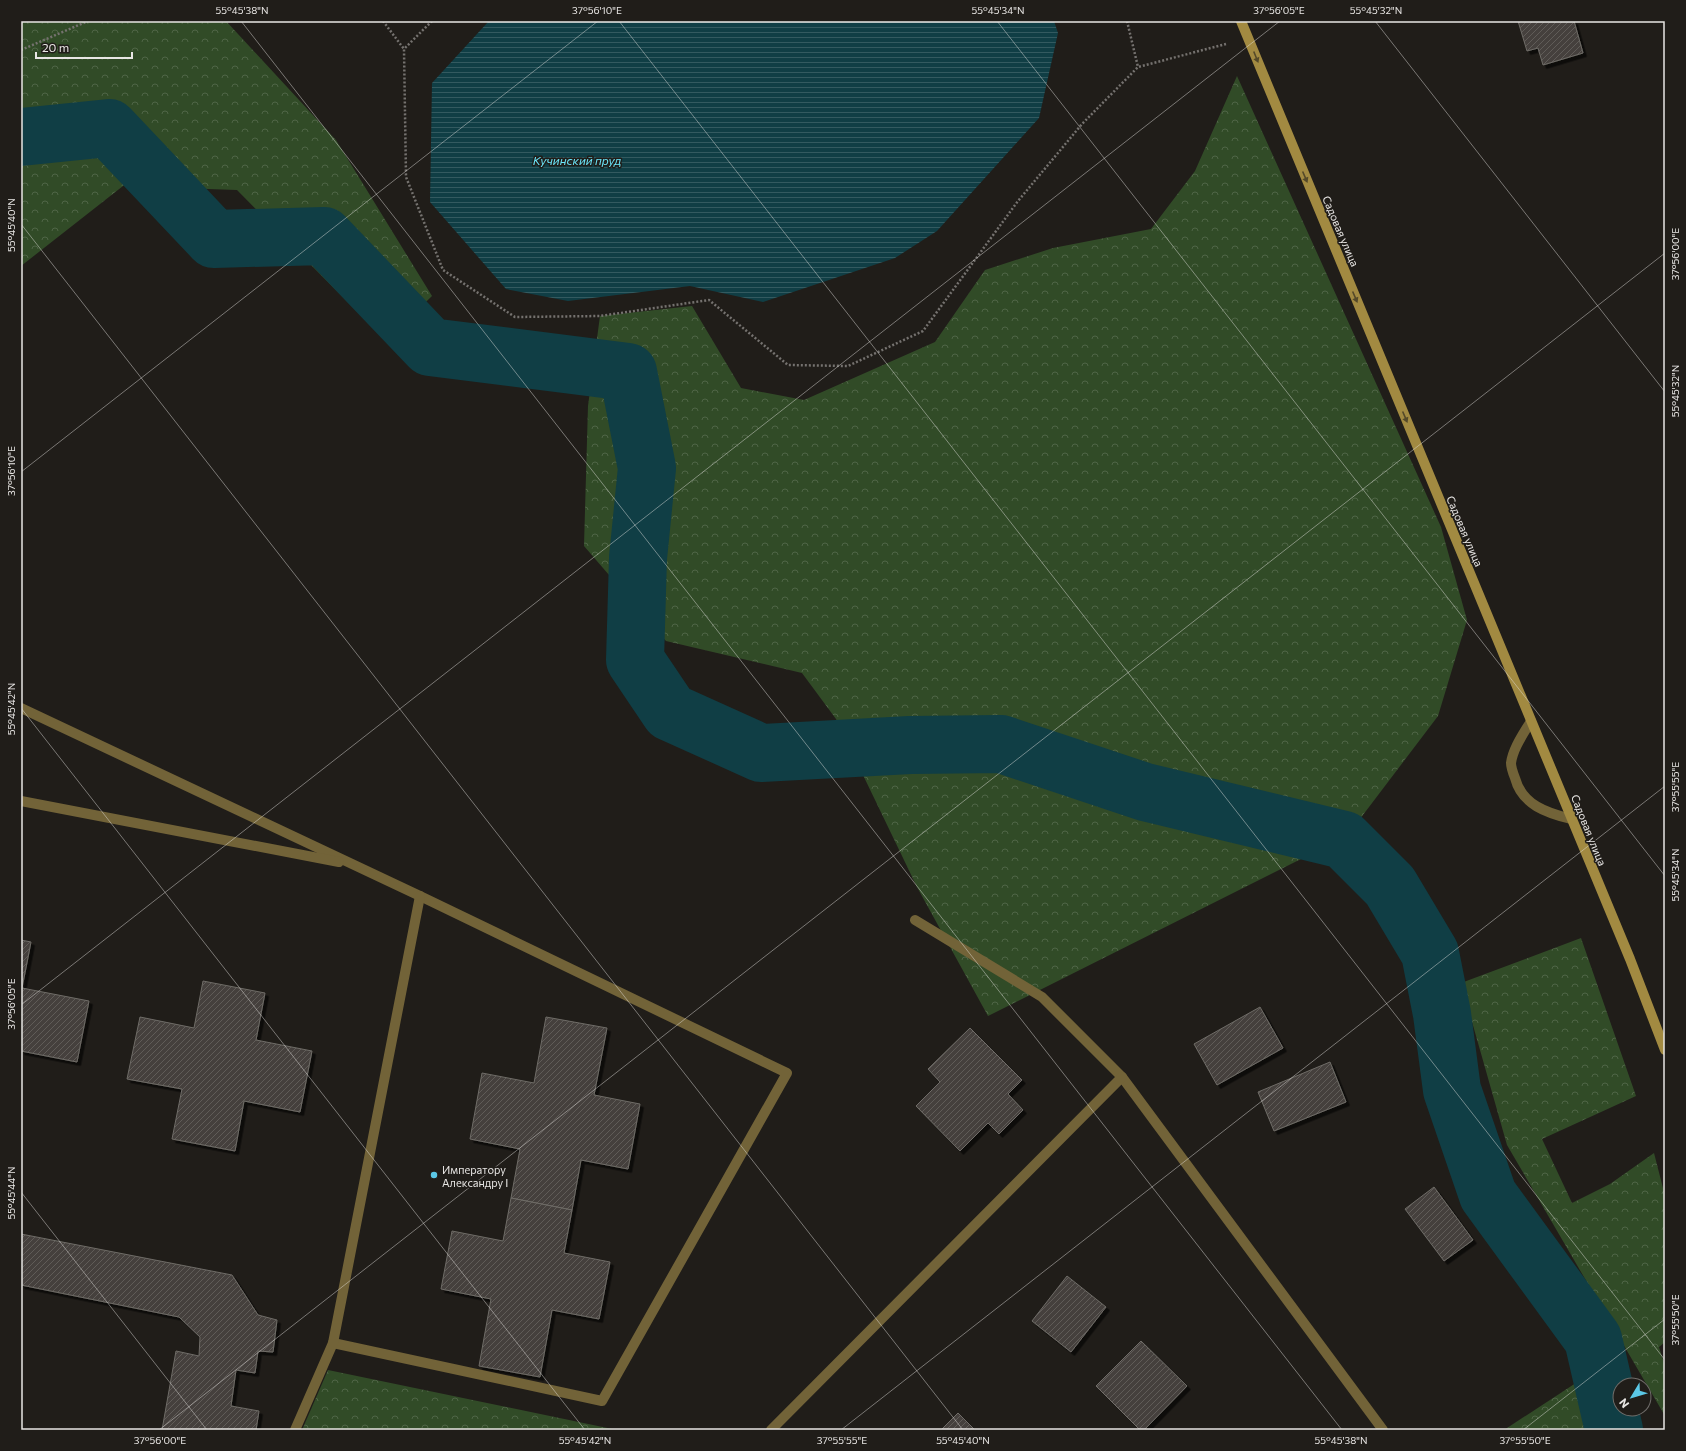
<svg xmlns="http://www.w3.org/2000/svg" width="1686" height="1451" viewBox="0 0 1686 1451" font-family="Commissioner,sans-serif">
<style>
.forest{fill:url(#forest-crowns)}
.water{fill:url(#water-rules)}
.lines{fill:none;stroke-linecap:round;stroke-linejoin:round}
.river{stroke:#103e45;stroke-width:58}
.building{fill:url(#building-hatch);stroke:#6f6c67;filter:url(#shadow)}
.path{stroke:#75726f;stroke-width:2.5;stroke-dasharray:2 2;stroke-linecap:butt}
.lane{stroke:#726338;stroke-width:10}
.secondary{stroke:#a28a41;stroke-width:10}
.oneway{fill:#544929}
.ticks{fill:none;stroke:#e8e6e4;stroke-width:1;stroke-opacity:0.45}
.poi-dot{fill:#5bc8e6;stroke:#201d19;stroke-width:1.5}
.labels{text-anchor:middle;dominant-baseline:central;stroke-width:3;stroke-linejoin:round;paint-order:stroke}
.street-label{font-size:11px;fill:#e8e6e4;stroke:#201d19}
.poi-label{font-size:11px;fill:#e8e6e4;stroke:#201d19;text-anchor:start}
.water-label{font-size:12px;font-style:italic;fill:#6be6fa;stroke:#201d19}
.neatline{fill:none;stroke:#e8e6e4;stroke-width:1.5}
.ticks-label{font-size:10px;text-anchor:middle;fill:#e8e6e4}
</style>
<defs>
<pattern id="forest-crowns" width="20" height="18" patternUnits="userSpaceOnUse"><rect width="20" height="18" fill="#314b27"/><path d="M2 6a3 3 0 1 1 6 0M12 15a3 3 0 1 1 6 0" fill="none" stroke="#4f6546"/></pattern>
<pattern id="water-rules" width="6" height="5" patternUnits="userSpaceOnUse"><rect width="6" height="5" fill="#103e45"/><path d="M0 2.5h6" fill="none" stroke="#335a60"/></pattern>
<pattern id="building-hatch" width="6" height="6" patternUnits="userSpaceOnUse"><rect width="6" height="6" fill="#45413d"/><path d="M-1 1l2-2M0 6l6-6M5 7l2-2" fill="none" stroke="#605c59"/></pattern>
<filter id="shadow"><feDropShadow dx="3.5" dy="3.5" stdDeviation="0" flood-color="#0009"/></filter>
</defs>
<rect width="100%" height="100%" fill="#201d19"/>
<g class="forest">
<polygon points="21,21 226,21 336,140 432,296 386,341 237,190 123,186 21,266"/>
<polygon points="1237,76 1441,527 1467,620 1438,716 1344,840 1305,857 988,1016 917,887 836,719 802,673 666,641 584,546 588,406 600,316 692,306 741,388 804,400 935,342 985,270 1053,248 1151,229 1195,171"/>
<polygon points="1581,938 1636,1096 1542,1139 1572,1203 1610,1184 1654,1153 1665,1196 1665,1342 1659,1347 1665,1366 1665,1416 1507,1145 1461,983"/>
<polygon points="328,1370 617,1430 302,1430"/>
<polygon points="1582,1379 1588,1430 1504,1430"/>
</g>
<polygon class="water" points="496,21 1054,21 1058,33 1039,118 937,231 895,258 763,302 690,286 568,301 506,289 430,202 432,83 488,22"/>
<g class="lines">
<polyline class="river" points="21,137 109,128 214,239 324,236 430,347 628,372 647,468 638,558 635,660 670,712 761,753 910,745 1001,744 1145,792 1344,840 1390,886 1430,953 1442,1014 1452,1090 1488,1195 1593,1339 1614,1430"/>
</g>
<g class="building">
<polygon points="1518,21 1574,21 1583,53 1543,65 1538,48 1527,51"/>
<polygon points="21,940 31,942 22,988 89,1001 77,1062 21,1051"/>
<polygon points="203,981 265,993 256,1040 312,1051 300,1112 244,1101 235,1151 172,1139 182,1089 127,1079 140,1017 194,1028"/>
<polygon points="1260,1007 1283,1048 1217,1085 1194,1044"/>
<polygon points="546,1017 607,1028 594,1095 640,1104 628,1169 581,1160 572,1210 511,1198 520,1149 470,1139 482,1073 534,1083"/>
<polygon points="970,1028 1022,1080 1008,1094 1023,1110 999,1134 988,1123 960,1151 916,1106 940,1082 928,1069"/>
<polygon points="1330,1062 1346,1102 1274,1131 1258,1092"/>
<polygon points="1434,1187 1473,1240 1444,1261 1405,1209"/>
<polygon points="511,1198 572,1210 564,1253 610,1262 599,1319 552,1310 540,1377 479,1366 491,1299 441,1289 452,1231 503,1241"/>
<polygon points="21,1234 232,1275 258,1315 277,1320 273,1352 258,1351 255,1373 236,1370 231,1406 259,1411 256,1430 162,1430 176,1351 199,1356 200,1337 179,1317 21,1285"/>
<polygon points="1067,1276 1106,1307 1071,1352 1032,1321"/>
<polygon points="1141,1341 1187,1386 1144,1430 1140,1430 1096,1386"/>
<polygon points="958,1413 975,1430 941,1430"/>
</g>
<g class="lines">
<g class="path">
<polyline points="383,21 404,49"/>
<polyline points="432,21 404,49 406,177 443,270 515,317 600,316 709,300 788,365 848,366 923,331 1018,201 1082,124 1138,67 1226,44"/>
<polyline points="1127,21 1138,67"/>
<polyline points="21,50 88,21"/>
</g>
<g class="lane">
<polyline points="21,708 420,896 787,1073 602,1401 333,1343"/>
<path d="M1531,721C1524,733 1513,748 1511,763C1511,767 1513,773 1515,778C1522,805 1547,813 1571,819"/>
<polyline points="21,801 339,862"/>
<polyline points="915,920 1042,997 1122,1077 1383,1430"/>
<polyline points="295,1430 333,1343 420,896"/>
<polyline points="771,1430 1122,1077"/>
</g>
<polyline class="secondary" points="1241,21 1630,959 1665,1050"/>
</g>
<defs><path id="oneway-solid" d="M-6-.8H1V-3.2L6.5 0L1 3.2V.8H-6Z"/></defs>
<g class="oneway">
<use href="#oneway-solid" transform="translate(1256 57) rotate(68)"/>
<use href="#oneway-solid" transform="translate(1305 177) rotate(67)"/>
<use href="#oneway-solid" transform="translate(1355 297) rotate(67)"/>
<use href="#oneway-solid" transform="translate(1405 417) rotate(67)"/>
</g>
<path class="ticks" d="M241,21L1342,1430M619,21L1665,1360M997,21L1665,876M1375,21L1665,392M21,224L963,1430M21,472L598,21M21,708L585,1430M21,1005L1280,21M21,1192L207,1430M159,1430L1665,253M841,1430L1665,786M1523,1430L1665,1319"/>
<circle class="poi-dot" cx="434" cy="1175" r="4"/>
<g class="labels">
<g class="street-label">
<text transform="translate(1341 231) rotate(67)">Садовая улица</text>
<text transform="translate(1465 531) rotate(67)">Садовая улица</text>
<text transform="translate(1589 830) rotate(68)">Садовая улица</text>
</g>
<g class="poi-label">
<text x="442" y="1169">Императору<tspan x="442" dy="13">Александру I</tspan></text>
</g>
<g class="water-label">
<text x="577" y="160">Кучинский пруд</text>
</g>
</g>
<rect width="1686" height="1451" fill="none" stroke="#201d19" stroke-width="44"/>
<g transform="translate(1632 1397) rotate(232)"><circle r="19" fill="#201d19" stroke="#706d6a"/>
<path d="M0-3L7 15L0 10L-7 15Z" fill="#5bc8e6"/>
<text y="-6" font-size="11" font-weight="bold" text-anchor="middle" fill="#e8e6e4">N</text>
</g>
<path d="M36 52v6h96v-6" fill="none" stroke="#e8e6e4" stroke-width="2"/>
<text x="42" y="52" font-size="12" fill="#e8e6e4" stroke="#201d19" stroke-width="3" paint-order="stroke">20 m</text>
<rect x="22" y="22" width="1642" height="1407" class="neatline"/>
<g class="ticks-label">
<text x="242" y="14">55°45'38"N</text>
<text x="597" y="14">37°56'10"E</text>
<text x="998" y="14">55°45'34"N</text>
<text x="1279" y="14">37°56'05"E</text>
<text x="1376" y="14">55°45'32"N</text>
<text transform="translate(11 225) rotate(-90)" y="4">55°45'40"N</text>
<text transform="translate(1675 254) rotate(-90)" y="4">37°56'00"E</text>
<text transform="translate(1675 391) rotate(-90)" y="4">55°45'32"N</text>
<text transform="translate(11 471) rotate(-90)" y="4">37°56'10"E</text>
<text transform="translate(11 709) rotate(-90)" y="4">55°45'42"N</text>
<text transform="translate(1675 787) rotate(-90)" y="4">37°55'55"E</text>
<text transform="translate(1675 875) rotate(-90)" y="4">55°45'34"N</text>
<text transform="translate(11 1004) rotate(-90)" y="4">37°56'05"E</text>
<text transform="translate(11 1193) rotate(-90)" y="4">55°45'44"N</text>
<text transform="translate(1675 1320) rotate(-90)" y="4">37°55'50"E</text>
<text x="160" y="1444">37°56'00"E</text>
<text x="585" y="1444">55°45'42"N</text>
<text x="842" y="1444">37°55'55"E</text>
<text x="963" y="1444">55°45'40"N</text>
<text x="1341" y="1444">55°45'38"N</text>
<text x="1525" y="1444">37°55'50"E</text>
</g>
</svg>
